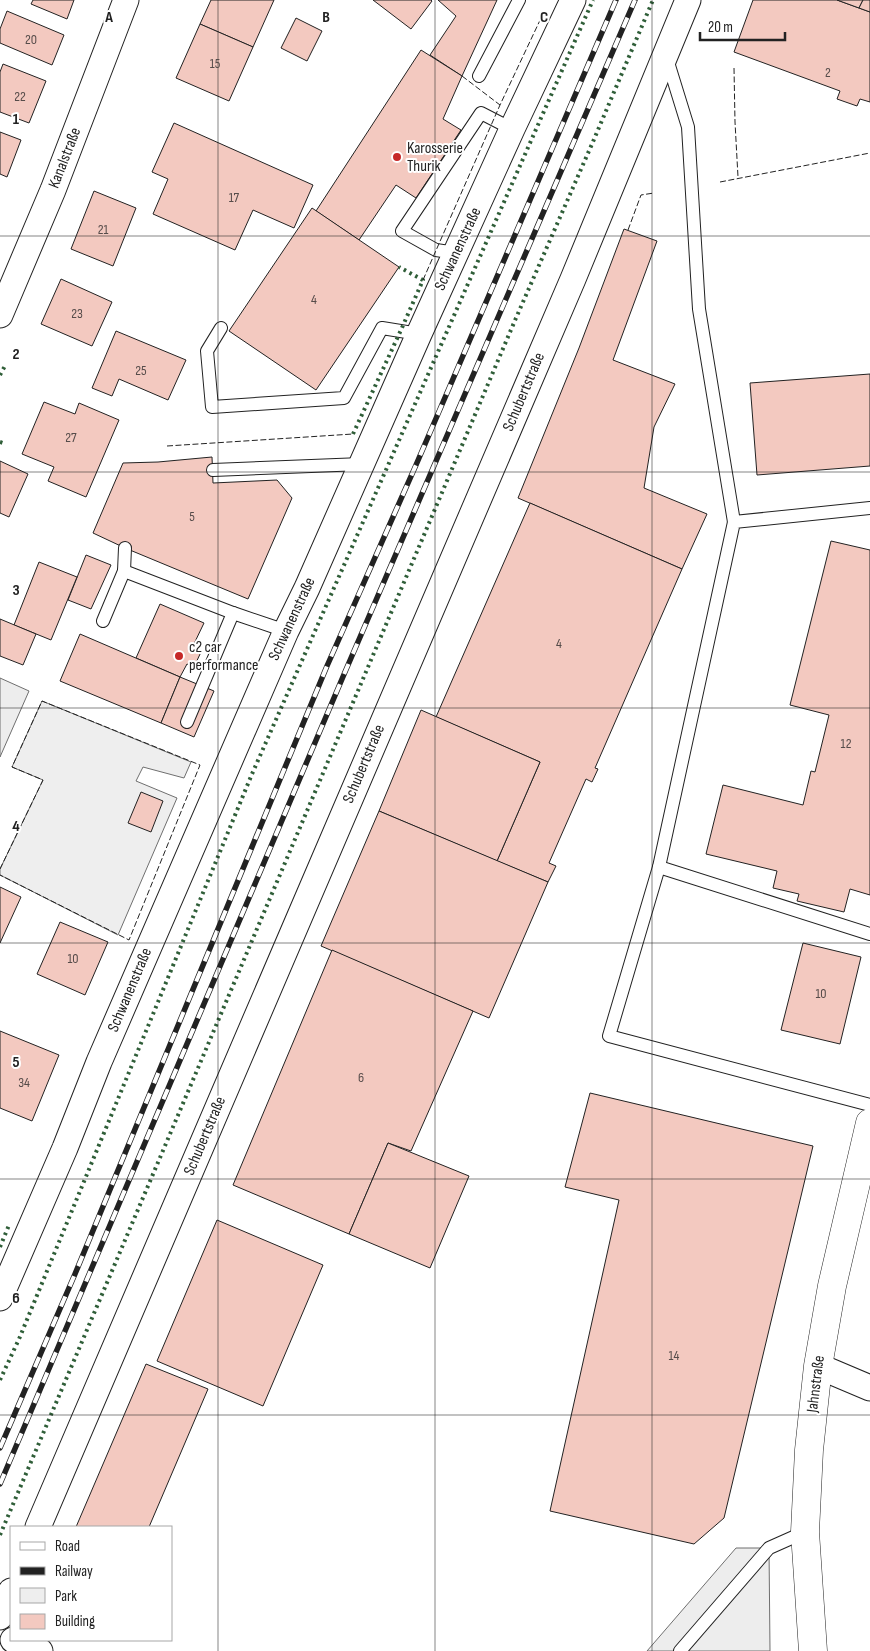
<svg xmlns="http://www.w3.org/2000/svg" width="870" height="1651" viewBox="0 0 870 1651" font-family="'Sofia Sans Condensed',sans-serif">
<style>
.green{fill:#eee;stroke:#6f6f6f}
.parking{fill:#ededed;stroke:#6f6f6f}
.building{fill:#f3c9c0;stroke:#222}
.lines{fill:none;stroke-linecap:round;stroke-linejoin:round}
.lane-casing{stroke:#222;stroke-width:14}
.street-casing{stroke:#222;stroke-width:27}
.secondary-casing{stroke:#222;stroke-width:29}
.lane{stroke:#fff;stroke-width:12}
.street{stroke:#fff;stroke-width:25}
.secondary{stroke:#fff;stroke-width:28}
.rail-casing{stroke:#222;stroke-width:5.5}
.rail{stroke:#fff;stroke-width:4;stroke-dasharray:11;stroke-linecap:butt}
.hedge{stroke:#2f5e38;stroke-width:4;stroke-dasharray:2.5 4;stroke-linecap:butt}
.fence{stroke:#222;stroke-width:1;stroke-dasharray:6 2.5;stroke-linecap:butt}
.grid{fill:none;stroke:#222;stroke-width:1;stroke-opacity:0.55}
.poi-dot{fill:#c62828;stroke:#fff;stroke-width:2}
.labels{text-anchor:middle;dominant-baseline:central;stroke-width:4;stroke-linejoin:round;paint-order:stroke}
.number-label{font-size:14px;fill:#564c4a}
.poi-label{font-size:16px;fill:#222;stroke:#fff;text-anchor:start}
.street-label{font-size:16px;fill:#222;stroke:#fff}
.grid-label{font-size:16px;text-anchor:middle;font-weight:bold;fill:#222;stroke:#fff;stroke-width:4;stroke-linejoin:round;paint-order:stroke}
</style>
<rect width="100%" height="100%" fill="#fff"/>
<polygon class="green" points="42,701 191,762 184,778 143,767 136,781 177,798 118,935 0,875 0,869 43,780 12,767"/>
<g class="parking">
<polygon points="0,678 29,691 0,757"/>
<polygon points="736,1548 769,1548 770,1651 647,1651"/>
</g>
<g class="building">
<polygon points="33,0 74,0 67,19 31,4"/>
<polygon points="211,0 274,0 253,47 200,24"/>
<polygon points="373,0 431,0 432,1 411,29"/>
<polygon points="438,0 497,0 462,76 430,55 456,16"/>
<polygon points="753,0 837,0 870,12 870,102 860,99 857,106 837,99 840,91 734,52"/>
<polygon points="837,0 863,0 859,8"/>
<polygon points="863,0 870,0 870,12 859,8"/>
<polygon points="7,11 64,35 52,65 0,43 0,29"/>
<polygon points="296,18 322,31 307,61 281,48"/>
<polygon points="200,24 253,47 229,101 176,78"/>
<polygon points="421,50 462,76 443,119 461,130 416,198 396,185 359,240 316,211"/>
<polygon points="3,64 46,81 29,123 0,112 0,72"/>
<polygon points="174,123 313,185 294,228 253,210 235,250 153,214 168,179 152,172"/>
<polygon points="0,132 21,140 7,177 0,174"/>
<polygon points="94,191 136,208 113,266 71,249"/>
<polygon points="312,208 399,267 316,390 229,331"/>
<polygon points="624,229 657,241 613,360 675,384 654,427 644,488 707,514 682,569 518,498 579,348"/>
<polygon points="61,279 112,302 92,346 41,324"/>
<polygon points="116,331 186,360 168,400 119,379 112,396 92,388"/>
<polygon points="870,374 870,466 757,475 750,383"/>
<polygon points="44,402 75,414 79,403 119,420 86,497 48,481 54,467 22,454"/>
<polygon points="212,457 213,483 277,480 292,498 248,599 125,548 93,533 123,463 158,462"/>
<polygon points="0,461 28,474 9,517 0,513"/>
<polygon points="530,503 682,569 595,768 598,769 592,782 586,779 549,863 556,866 548,882 497,861 540,762 436,717"/>
<polygon points="831,541 870,550 870,895 850,889 844,912 797,901 799,894 773,888 777,871 706,854 723,785 803,805 811,771 815,772 829,715 790,705"/>
<polygon points="86,555 111,565 91,609 68,600"/>
<polygon points="39,562 77,577 51,640 14,625"/>
<polygon points="160,604 204,623 192,648 201,652 194,667 187,664 180,677 136,658"/>
<polygon points="0,619 36,634 23,665 0,656"/>
<polygon points="80,634 180,677 161,723 60,681"/>
<polygon points="180,677 214,691 194,737 161,723"/>
<polygon points="421,710 540,762 497,861 379,811"/>
<polygon points="141,792 163,801 151,832 128,823"/>
<polygon points="379,811 548,882 489,1018 321,946"/>
<polygon points="0,887 21,897 0,943"/>
<polygon points="60,922 108,942 85,995 37,974"/>
<polygon points="803,943 861,957 840,1044 781,1030"/>
<polygon points="332,950 473,1011 411,1151 388,1143 349,1234 233,1185"/>
<polygon points="0,1031 59,1055 32,1121 0,1108"/>
<polygon points="590,1093 813,1146 724,1518 694,1544 550,1511 619,1200 565,1187"/>
<polygon points="388,1143 469,1176 430,1268 349,1234"/>
<polygon points="217,1220 323,1265 263,1406 157,1361"/>
<polygon points="146,1364 208,1389 149,1527 76,1527"/>
</g>
<g class="lines">
<g class="lane-casing">
<g id="lane">
<polyline points="667,59 688,127 699,309 734,522"/>
<polyline points="479,76 519,0"/>
<polyline points="456,253 436,250 402,231 481,113 512,129"/>
<polyline points="221,328 207,351 212,407 344,398 382,328 419,334"/>
<polyline points="213,470 362,464"/>
<polyline points="870,508 734,522 659,867 609,1036 870,1105"/>
<polyline points="124,571 125,548"/>
<polyline points="103,621 124,571 233,613 286,631"/>
<polyline points="187,722 233,613"/>
<polyline points="659,867 870,934"/>
<polyline points="680,1651 769,1548 805,1532"/>
</g>
</g>
<g class="street-casing">
<g id="street">
<polyline points="0,315 53,190 126,0"/>
<polyline points="0,1298 65,1148 99,1062 286,631 307,588 419,334 512,129 573,0"/>
<polyline points="818,1366 870,1388"/>
<polyline points="38,1527 573,279 688,0"/>
<polyline points="0,1617 11,1591"/>
<polyline points="13,1640 40,1651"/>
</g>
</g>
<g class="secondary-casing">
<polyline id="secondary" points="813,1651 805,1532 809,1450 818,1366 832,1286 870,1123"/>
</g>
<use href="#lane" class="lane"/>
<use href="#street" class="street"/>
<use href="#secondary" class="secondary"/>
<g class="rail-casing">
<g id="rail">
<polyline points="0,1448 75,1274 327,666 416,465 616,0"/>
<polyline points="0,1484 345,672 635,0"/>
</g>
</g>
<use href="#rail" class="rail"/>
<g class="hedge">
<polyline points="0,375 6,364"/>
<polyline points="353,434 401,330 423,280 399,267"/>
<polyline points="0,442 6,444"/>
<polyline points="0,1247 9,1225"/>
<polyline points="0,1380 19,1339 252,774 593,0"/>
<polyline points="0,1535 516,318 592,144 653,0"/>
</g>
<g class="fence">
<polyline points="734,68 735,122 738,177"/>
<polyline points="462,76 500,105"/>
<polyline points="720,182 870,153"/>
<polyline points="628,230 641,195 654,193"/>
<polyline points="423,280 500,105 542,16"/>
<polyline points="167,446 353,434"/>
<polyline points="0,869 43,780 12,767 42,701 200,765 129,940 0,875"/>
</g>
</g>
<path class="grid" d="M218,0V1651M435,0V1651M652,0V1651M0,236H870M0,472H870M0,708H870M0,943H870M0,1179H870M0,1415H870"/>
<g class="poi-dot">
<circle cx="397" cy="157" r="5"/>
<circle cx="179" cy="656" r="5"/>
</g>
<g class="labels">
<g class="number-label">
<text x="31" y="39">20</text>
<text x="215" y="63">15</text>
<text x="828" y="72">2</text>
<text x="20" y="96">22</text>
<text x="234" y="197">17</text>
<text x="103" y="229">21</text>
<text x="314" y="299">4</text>
<text x="77" y="313">23</text>
<text x="141" y="370">25</text>
<text x="71" y="437">27</text>
<text x="192" y="516">5</text>
<text x="559" y="643">4</text>
<text x="846" y="743">12</text>
<text x="73" y="958">10</text>
<text x="821" y="993">10</text>
<text x="361" y="1077">6</text>
<text x="24" y="1082">34</text>
<text x="674" y="1355">14</text>
</g>
<g class="poi-label">
<text x="407" y="148">Karosserie<tspan x="407" dy="18">Thurik</tspan></text>
<text x="189" y="647">c2 car<tspan x="189" dy="18">performance</tspan></text>
</g>
<g class="street-label">
<text transform="translate(65 158) rotate(-69)">Kanalstraße</text>
<text transform="translate(458 249) rotate(-65)">Schwanenstraße</text>
<text transform="translate(524 392) rotate(-67)">Schubertstraße</text>
<text transform="translate(292 619) rotate(-65)">Schwanenstraße</text>
<text transform="translate(364 764) rotate(-67)">Schubertstraße</text>
<text transform="translate(130 990) rotate(-67)">Schwanenstraße</text>
<text transform="translate(205 1136) rotate(-67)">Schubertstraße</text>
<text transform="translate(816 1384) rotate(-83)">Jahnstraße</text>
</g>
</g>
<g class="grid-label">
<text x="109" y="22">A</text>
<text x="326" y="22">B</text>
<text x="544" y="22">C</text>
<text x="16" y="124">1</text>
<text x="16" y="359">2</text>
<text x="16" y="595">3</text>
<text x="16" y="831">4</text>
<text x="16" y="1067">5</text>
<text x="16" y="1303">6</text>
</g>
<rect x="10" y="1526" width="162" height="115" fill="#ffffff" stroke="#a7a7a7"/>
<rect x="20" y="1542" width="25" height="8" fill="#ffffff" stroke="#a7a7a7"/>
<text x="55" y="1551" font-size="15" fill="#222222">Road</text>
<rect x="20" y="1567" width="25" height="8" fill="#222222" stroke="#a7a7a7"/>
<text x="55" y="1576" font-size="15" fill="#222222">Railway</text>
<rect x="20" y="1588" width="25" height="15" fill="#eeeeee" stroke="#a7a7a7"/>
<text x="55" y="1601" font-size="15" fill="#222222">Park</text>
<rect x="20" y="1614" width="25" height="15" fill="#f3c9c0" stroke="#a7a7a7"/>
<text x="55" y="1626" font-size="15" fill="#222222">Building</text>
<path d="M700 32v8h85v-8" fill="none" stroke="#222222" stroke-width="2.5"/>
<text x="708" y="32" font-size="15" fill="#222222" stroke="#ffffff" stroke-width="4" paint-order="stroke">20 m</text>
</svg>
